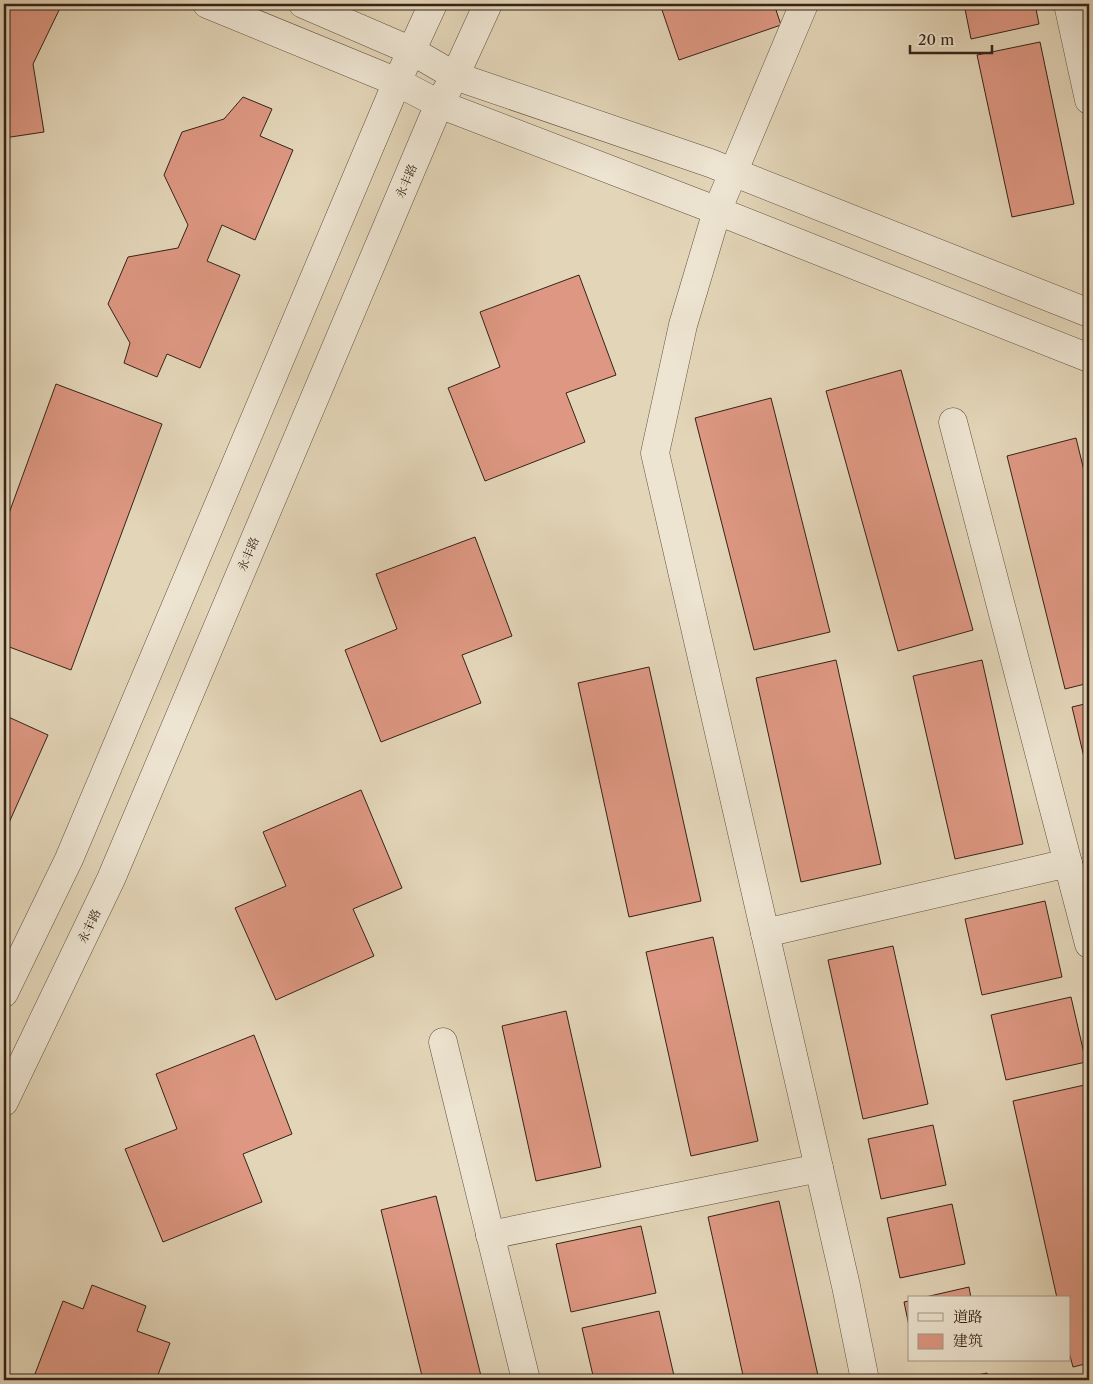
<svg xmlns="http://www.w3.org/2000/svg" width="1093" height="1384" viewBox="0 0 1093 1384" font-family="'Libre Caslon Text','Noto Serif SC',serif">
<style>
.building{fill:#dd9782;stroke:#352317}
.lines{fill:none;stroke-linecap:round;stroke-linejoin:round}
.minor-casing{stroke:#60503f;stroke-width:29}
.minor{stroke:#ede4d1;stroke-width:28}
.labels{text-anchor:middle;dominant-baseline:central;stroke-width:4;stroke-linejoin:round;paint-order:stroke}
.street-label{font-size:12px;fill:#352317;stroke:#ede4d1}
</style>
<rect width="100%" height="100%" fill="#e3d5b8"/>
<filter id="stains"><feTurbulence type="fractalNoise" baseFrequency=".004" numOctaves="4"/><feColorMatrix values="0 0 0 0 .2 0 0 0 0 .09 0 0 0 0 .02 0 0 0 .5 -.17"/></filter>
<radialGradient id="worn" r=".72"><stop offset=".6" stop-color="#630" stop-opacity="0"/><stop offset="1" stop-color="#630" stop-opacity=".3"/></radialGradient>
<g class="building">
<polygon points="4,4 62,4 33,64 44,132 4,138"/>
<polygon points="660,4 774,4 781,25 679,60"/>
<polygon points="964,4 1035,4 1039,24 971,39"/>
<polygon points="1040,42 1074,204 1012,217 977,55"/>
<polygon points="243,97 272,109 260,136 293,150 255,240 222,225 207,261 240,275 200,368 167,354 157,377 124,363 130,343 108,304 128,257 178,248 188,225 164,175 182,132 224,119"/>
<polygon points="579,275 616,375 566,393 585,442 485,481 448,388 500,367 480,312"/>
<polygon points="901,370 973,630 898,651 826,391"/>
<polygon points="56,384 162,424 71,670 4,645 4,527"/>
<polygon points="771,398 830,632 754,650 695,418"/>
<polygon points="1076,438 1089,491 1089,683 1065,689 1007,456"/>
<polygon points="475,537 512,636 462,655 481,703 381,742 345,650 397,629 376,574"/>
<polygon points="836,660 881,864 801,882 756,678"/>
<polygon points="982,660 1023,844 955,859 913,676"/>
<polygon points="649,667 701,901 629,917 578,683"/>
<polygon points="1089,703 1089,778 1072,707"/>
<polygon points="4,715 48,735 4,834"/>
<polygon points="361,790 402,888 353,909 374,956 276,1000 235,908 286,886 263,832"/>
<polygon points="1045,901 1062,977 982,995 965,919"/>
<polygon points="713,937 758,1141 691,1156 646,952"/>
<polygon points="893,946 928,1104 863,1119 828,960"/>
<polygon points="1071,997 1086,1062 1006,1080 991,1015"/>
<polygon points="566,1011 601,1167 536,1181 502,1026"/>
<polygon points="254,1035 292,1134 243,1154 262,1202 163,1242 125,1149 177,1129 156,1074"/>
<polygon points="1089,1084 1089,1363 1073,1367 1069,1352 1069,1298 1057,1298 1013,1101"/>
<polygon points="933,1125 946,1185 881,1199 868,1139"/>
<polygon points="436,1196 482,1380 423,1380 381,1210"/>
<polygon points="779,1201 819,1380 744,1380 708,1217"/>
<polygon points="952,1204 965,1264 900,1278 887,1218"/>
<polygon points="641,1226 656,1293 571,1312 556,1244"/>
<polygon points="92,1285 146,1306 137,1331 170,1343 156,1380 33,1379 63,1301 83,1309"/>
<polygon points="969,1287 971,1298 921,1298"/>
<polygon points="909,1301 909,1326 904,1302"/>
<polygon points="659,1311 675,1380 594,1380 582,1328"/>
<polygon points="987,1373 988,1380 955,1380"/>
</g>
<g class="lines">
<g class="minor-casing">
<g id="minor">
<polyline points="207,4 397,82 439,104 705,206 1089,358"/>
<polyline points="303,4 412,51 455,76 710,163 1089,313"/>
<polyline points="804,4 717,211 683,325 655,453 846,1286 865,1380"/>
<polyline points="1068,4 1089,100"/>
<polyline points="953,422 1089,944"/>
<polyline points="765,933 1068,863"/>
<polyline points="4,993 69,859 397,82 433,4"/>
<polyline points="443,1042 526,1380"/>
<polyline points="4,1102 111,879 439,104 455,76 488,4"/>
<polyline points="490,1235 819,1168"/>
</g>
</g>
<use href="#minor" class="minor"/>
</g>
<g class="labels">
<g class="street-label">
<text transform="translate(406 181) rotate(-67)">永丰路</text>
<text transform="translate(248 554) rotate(-67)">永丰路</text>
<text transform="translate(89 926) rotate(-64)">永丰路</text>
</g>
</g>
<rect width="1093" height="1384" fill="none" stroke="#e3d5b8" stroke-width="20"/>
<rect x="5" y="5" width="1083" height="1374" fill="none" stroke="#352317" stroke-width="2.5"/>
<rect x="10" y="10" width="1073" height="1364" fill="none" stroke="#352317"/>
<rect x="908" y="1296" width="162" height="65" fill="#ede4d1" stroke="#a39787"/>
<rect x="918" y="1313" width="25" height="8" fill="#ede4d1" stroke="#a39787"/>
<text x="953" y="1322" font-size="15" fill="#352317">道路</text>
<rect x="918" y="1334" width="25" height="15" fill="#dd9782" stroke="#a39787"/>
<text x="953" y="1346" font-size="15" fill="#352317">建筑</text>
<path d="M910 45v8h82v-8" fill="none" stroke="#352317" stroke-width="2.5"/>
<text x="918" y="45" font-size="15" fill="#352317" stroke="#ede4d1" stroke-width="4" paint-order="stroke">20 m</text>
<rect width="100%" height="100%" filter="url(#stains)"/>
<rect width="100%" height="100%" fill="url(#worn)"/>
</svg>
